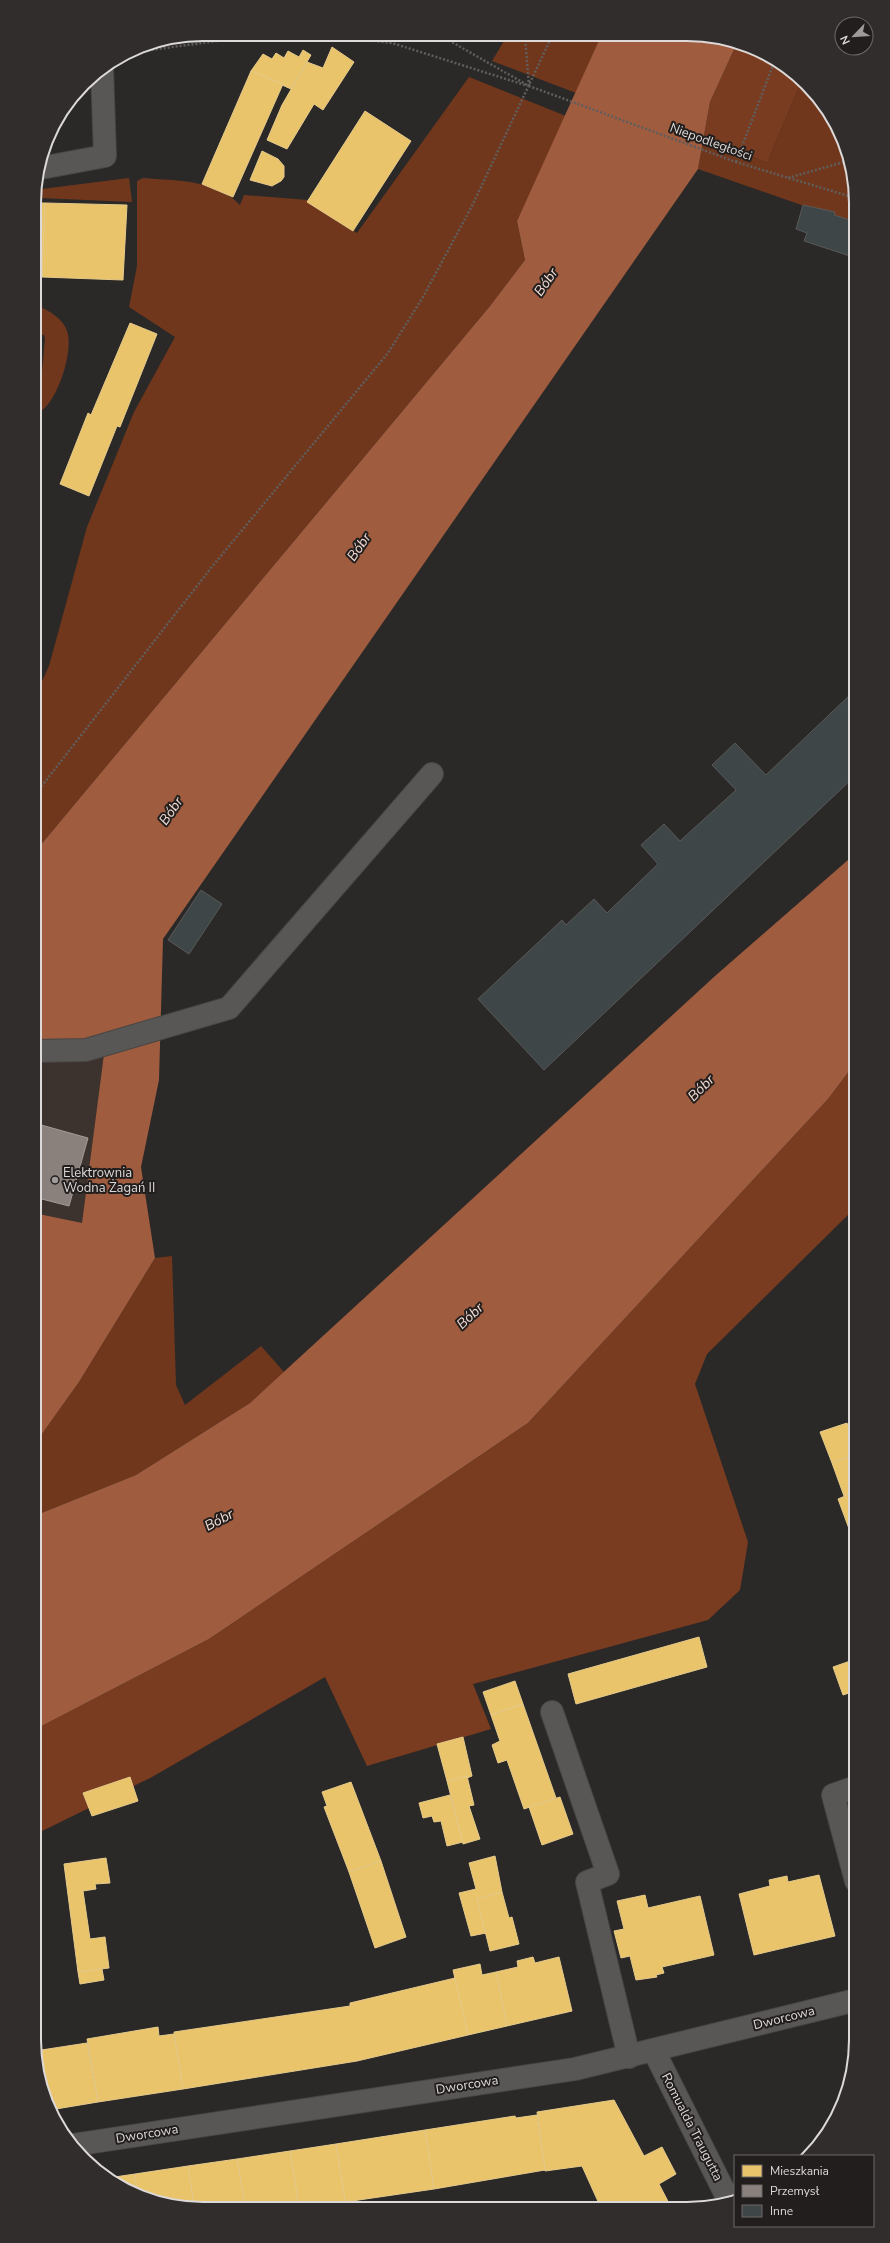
<svg xmlns="http://www.w3.org/2000/svg" width="890" height="2243" viewBox="0 0 890 2243" font-family="'Nunito Sans',sans-serif">
<style>
.built{fill:#3c332f}
.green{fill:#71371c}
.forest{fill:#793c20}
.water{fill:#9f5c3f}
.homes{fill:#e9c46a;stroke:#e5ca8b}
.industry{fill:#8a817c;stroke:#a39b98}
.building{fill:#3e4648;stroke:#595958}
.lines{fill:none;stroke-linecap:round;stroke-linejoin:round}
.minor-casing{stroke:#484645;stroke-width:24}
.path{stroke:#605e5d;stroke-width:2.5;stroke-dasharray:2 2;stroke-linecap:butt}
.minor{stroke:#595756;stroke-width:22}
.poi-dot{fill:#9e9b9a;stroke:#221e1d;stroke-width:1.5}
.labels{text-anchor:middle;dominant-baseline:central;stroke-width:4;stroke-linejoin:round;paint-order:stroke}
.street-label{font-size:13px;fill:#dcd9d8;stroke:#221e1d}
.poi-label{font-size:13px;fill:#dcd9d8;stroke:#221e1d;text-anchor:start}
.water-label{font-size:14px;font-style:italic;fill:#f3ddd4;stroke:#221e1d}
.rim{fill:none;stroke:#dcd9d8;stroke-width:2}
</style>
<rect width="100%" height="100%" fill="#2b2927"/>
<polygon class="built" points="34,1052 104,1054 82,1224 34,1213"/>
<g class="green">
<polygon points="507,36 601,36 576,93 492,61"/>
<path d="M469,77L566,116L517,221L525,260L490,306L34,853V699L49,666L87,527L134,412L175,337L129,307L137,266V181L143,178C176,181 216,179 240,205L244,195L308,200L357,233Z"/>
<path d="M802,80C809,85 814,93 820,101C848,138 856,177 856,224L698,169L704,136L767,163Z"/>
<polygon points="129,178 132,202 40,198 39,190 42,189"/>
<path d="M34,304C46,309 63,318 67,331C74,350 58,400 41,411L39,406L45,338L44,335L34,334Z"/>
<polygon points="172,1256 176,1385 185,1405 261,1346 284,1372 250,1403 136,1475 34,1516 34,1445 79,1382 155,1258"/>
</g>
<g class="forest">
<polygon points="737,43 762,51 802,80 767,163 704,136 710,102"/>
<polygon points="856,1062 856,1207 707,1354 695,1384 748,1542 740,1590 708,1620 473,1684 491,1729 367,1766 325,1677 152,1777 34,1835 34,1730 209,1639 528,1423 828,1099"/>
</g>
<g class="water">
<polygon points="601,36 720,37 737,43 710,102 698,169 163,939 159,1080 141,1167 155,1258 79,1382 34,1445 34,1213 82,1223 104,1054 34,1052 34,853 490,306 525,260 517,221"/>
<polygon points="856,853 856,1062 828,1099 528,1423 209,1639 34,1730 34,1516 136,1475 250,1403 715,976"/>
</g>
<g class="homes">
<polygon points="332,47 354,62 323,110 314,104 287,149 267,140 282,105 307,62 323,68"/>
<polygon points="303,50 311,55 291,89 251,71 263,54 272,59 276,53 284,58 288,51 299,57"/>
<polygon points="251,71 283,84 233,197 202,184"/>
<polygon points="365,111 411,141 353,231 307,202"/>
<polygon points="262,151 278,159 284,166 284,177 281,181 272,186 250,180"/>
<polygon points="34,203 45,203 42,277 34,277"/>
<polygon points="45,203 127,205 123,280 42,277"/>
<polygon points="130,323 157,334 120,427 117,426 89,496 60,484 88,413 91,415"/>
<polygon points="34,334 40,335 40,362 37,362 37,409 34,409"/>
<polygon points="847,1423 856,1447 856,1454 832,1463 820,1432"/>
<polygon points="856,1454 856,1509 850,1494 844,1496 832,1463"/>
<polygon points="850,1494 856,1509 856,1532 851,1534 838,1499"/>
<polygon points="699,1637 707,1667 576,1704 568,1674"/>
<polygon points="856,1659 856,1694 855,1691 843,1695 833,1667"/>
<polygon points="515,1681 523,1704 491,1715 483,1692"/>
<polygon points="523,1704 556,1798 524,1809 507,1760 498,1763 492,1745 500,1741 491,1715"/>
<polygon points="463,1737 472,1776 467,1778 467,1776 447,1781 437,1744"/>
<polygon points="467,1776 474,1805 469,1806 480,1839 463,1844 447,1781"/>
<polygon points="130,1777 138,1801 92,1816 83,1793"/>
<polygon points="351,1782 381,1861 349,1872 324,1807 327,1806 322,1792"/>
<polygon points="450,1795 463,1842 447,1846 441,1821 434,1822 432,1816 423,1818 419,1803"/>
<polygon points="560,1797 573,1834 542,1845 529,1807"/>
<polygon points="495,1856 502,1892 477,1899 486,1933 471,1936 459,1893 476,1889 469,1863"/>
<polygon points="106,1858 110,1883 95,1884 96,1889 83,1891 90,1939 105,1937 109,1968 78,1972 64,1864"/>
<polygon points="381,1861 406,1937 375,1948 349,1872"/>
<polygon points="819,1875 835,1936 754,1955 739,1894 770,1886 769,1880 787,1876 788,1882"/>
<polygon points="502,1892 509,1918 512,1917 519,1944 490,1951 477,1899"/>
<polygon points="645,1895 648,1908 700,1896 714,1955 662,1967 664,1973 656,1975 657,1977 636,1980 630,1956 621,1958 614,1931 624,1929 617,1901"/>
<polygon points="533,1957 535,1963 559,1957 572,2011 507,2026 496,1972 518,1967 517,1961"/>
<polygon points="480,1964 482,1975 496,1972 507,2026 468,2035 453,1970"/>
<polygon points="102,1969 104,1980 80,1984 78,1972"/>
<polygon points="455,1978 468,2035 357,2061 183,2089 174,2032 350,2006 350,2003"/>
<polygon points="158,2027 159,2036 174,2034 183,2089 98,2102 87,2039"/>
<polygon points="87,2043 98,2102 50,2110 40,2084 35,2051"/>
<polygon points="614,2100 644,2156 662,2147 676,2174 659,2184 672,2209 601,2208 582,2166 545,2171 537,2112"/>
<polygon points="537,2115 545,2170 434,2189 425,2130 515,2116 516,2118"/>
<polygon points="425,2130 434,2189 345,2202 336,2144"/>
<polygon points="336,2144 346,2207 299,2207 290,2151"/>
<polygon points="290,2151 299,2207 245,2206 237,2159"/>
<polygon points="237,2159 245,2206 194,2206 188,2166"/>
<polygon points="188,2166 194,2206 170,2206 137,2195 135,2174"/>
<polygon points="135,2174 137,2195 128,2192 108,2178"/>
</g>
<polygon class="industry" points="34,1123 88,1138 69,1206 34,1197"/>
<g class="building">
<polygon points="803,205 835,212 834,215 856,222 856,258 804,241 807,233 796,229"/>
<polygon points="851,694 856,699 856,775 544,1070 478,999 562,920 566,925 594,899 607,913 658,864 641,845 664,824 680,841 736,790 712,765 735,743 766,775"/>
<polygon points="201,890 222,904 189,954 168,940"/>
</g>
<g class="lines">
<g class="minor-casing">
<g id="minor">
<polyline points="41,168 105,156 102,69"/>
<polyline points="34,1051 86,1050 229,1008 432,774"/>
<polyline points="552,1712 608,1874 587,1882 629,2057"/>
<polyline points="856,1881 833,1795 856,1787"/>
<polyline points="654,2051 730,2203"/>
<polyline points="73,2145 575,2069 856,2000"/>
</g>
</g>
<g class="path">
<polyline points="326,35 392,43 525,85"/>
<polyline points="438,35 450,41 529,86 736,162 855,198"/>
<polyline points="525,36 529,86"/>
<polyline points="128,53 269,34"/>
<polyline points="736,162 775,60"/>
<polyline points="788,178 844,162 851,164"/>
<polyline points="34,796 211,568 388,353 423,297 473,204 552,36"/>
</g>
<use href="#minor" class="minor"/>
</g>
<circle class="poi-dot" cx="55" cy="1180" r="4"/>
<g class="labels">
<g class="street-label">
<text transform="translate(711 142) rotate(20)">Niepodległości</text>
<text transform="translate(784 2018) rotate(-14)">Dworcowa</text>
<text transform="translate(467 2085) rotate(-9)">Dworcowa</text>
<text transform="translate(692 2127) rotate(63)">Romualda Traugutta</text>
<text transform="translate(147 2134) rotate(-9)">Dworcowa</text>
</g>
<g class="poi-label">
<text x="63" y="1173">Elektrownia<tspan x="63" dy="15">Wodna Żagań II</tspan></text>
</g>
<g class="water-label">
<text transform="translate(546 282) rotate(-55)">Bóbr</text>
<text transform="translate(359 547) rotate(-55)">Bóbr</text>
<text transform="translate(171 811) rotate(-55)">Bóbr</text>
<text transform="translate(701 1088) rotate(-45)">Bóbr</text>
<text transform="translate(470 1316) rotate(-43)">Bóbr</text>
<text transform="translate(219 1520) rotate(-28)">Bóbr</text>
</g>
</g>
<path d="M0 0H890V2243H0ZM203 41H687A162 162 0 0 1 849 203V2040A162 162 0 0 1 687 2202H203A162 162 0 0 1 41 2040V203A162 162 0 0 1 203 41Z" fill="#312d2c" fill-rule="evenodd"/>
<path class="rim" d="M203 41H687A162 162 0 0 1 849 203V2040A162 162 0 0 1 687 2202H203A162 162 0 0 1 41 2040V203A162 162 0 0 1 203 41Z"/>
<rect x="734" y="2155" width="140" height="72" fill="#221e1d" stroke="#6c6968"/>
<rect x="742" y="2165" width="20" height="12" fill="#e9c46a" stroke="#6c6968"/>
<text x="770" y="2175" font-size="12" fill="#dcd9d8">Mieszkania</text>
<rect x="742" y="2185" width="20" height="12" fill="#8a817c" stroke="#6c6968"/>
<text x="770" y="2195" font-size="12" fill="#dcd9d8">Przemysł</text>
<rect x="742" y="2205" width="20" height="12" fill="#3e4648" stroke="#6c6968"/>
<text x="770" y="2215" font-size="12" fill="#dcd9d8">Inne</text>
<g transform="translate(854 36) rotate(245)"><circle r="19" fill="#221e1d" stroke="#6c6968"/>
<path d="M0-3L7 15L0 10L-7 15Z" fill="#9e9b9a"/>
<text y="-6" font-size="11" font-weight="bold" text-anchor="middle" fill="#dcd9d8">N</text>
</g>
</svg>
